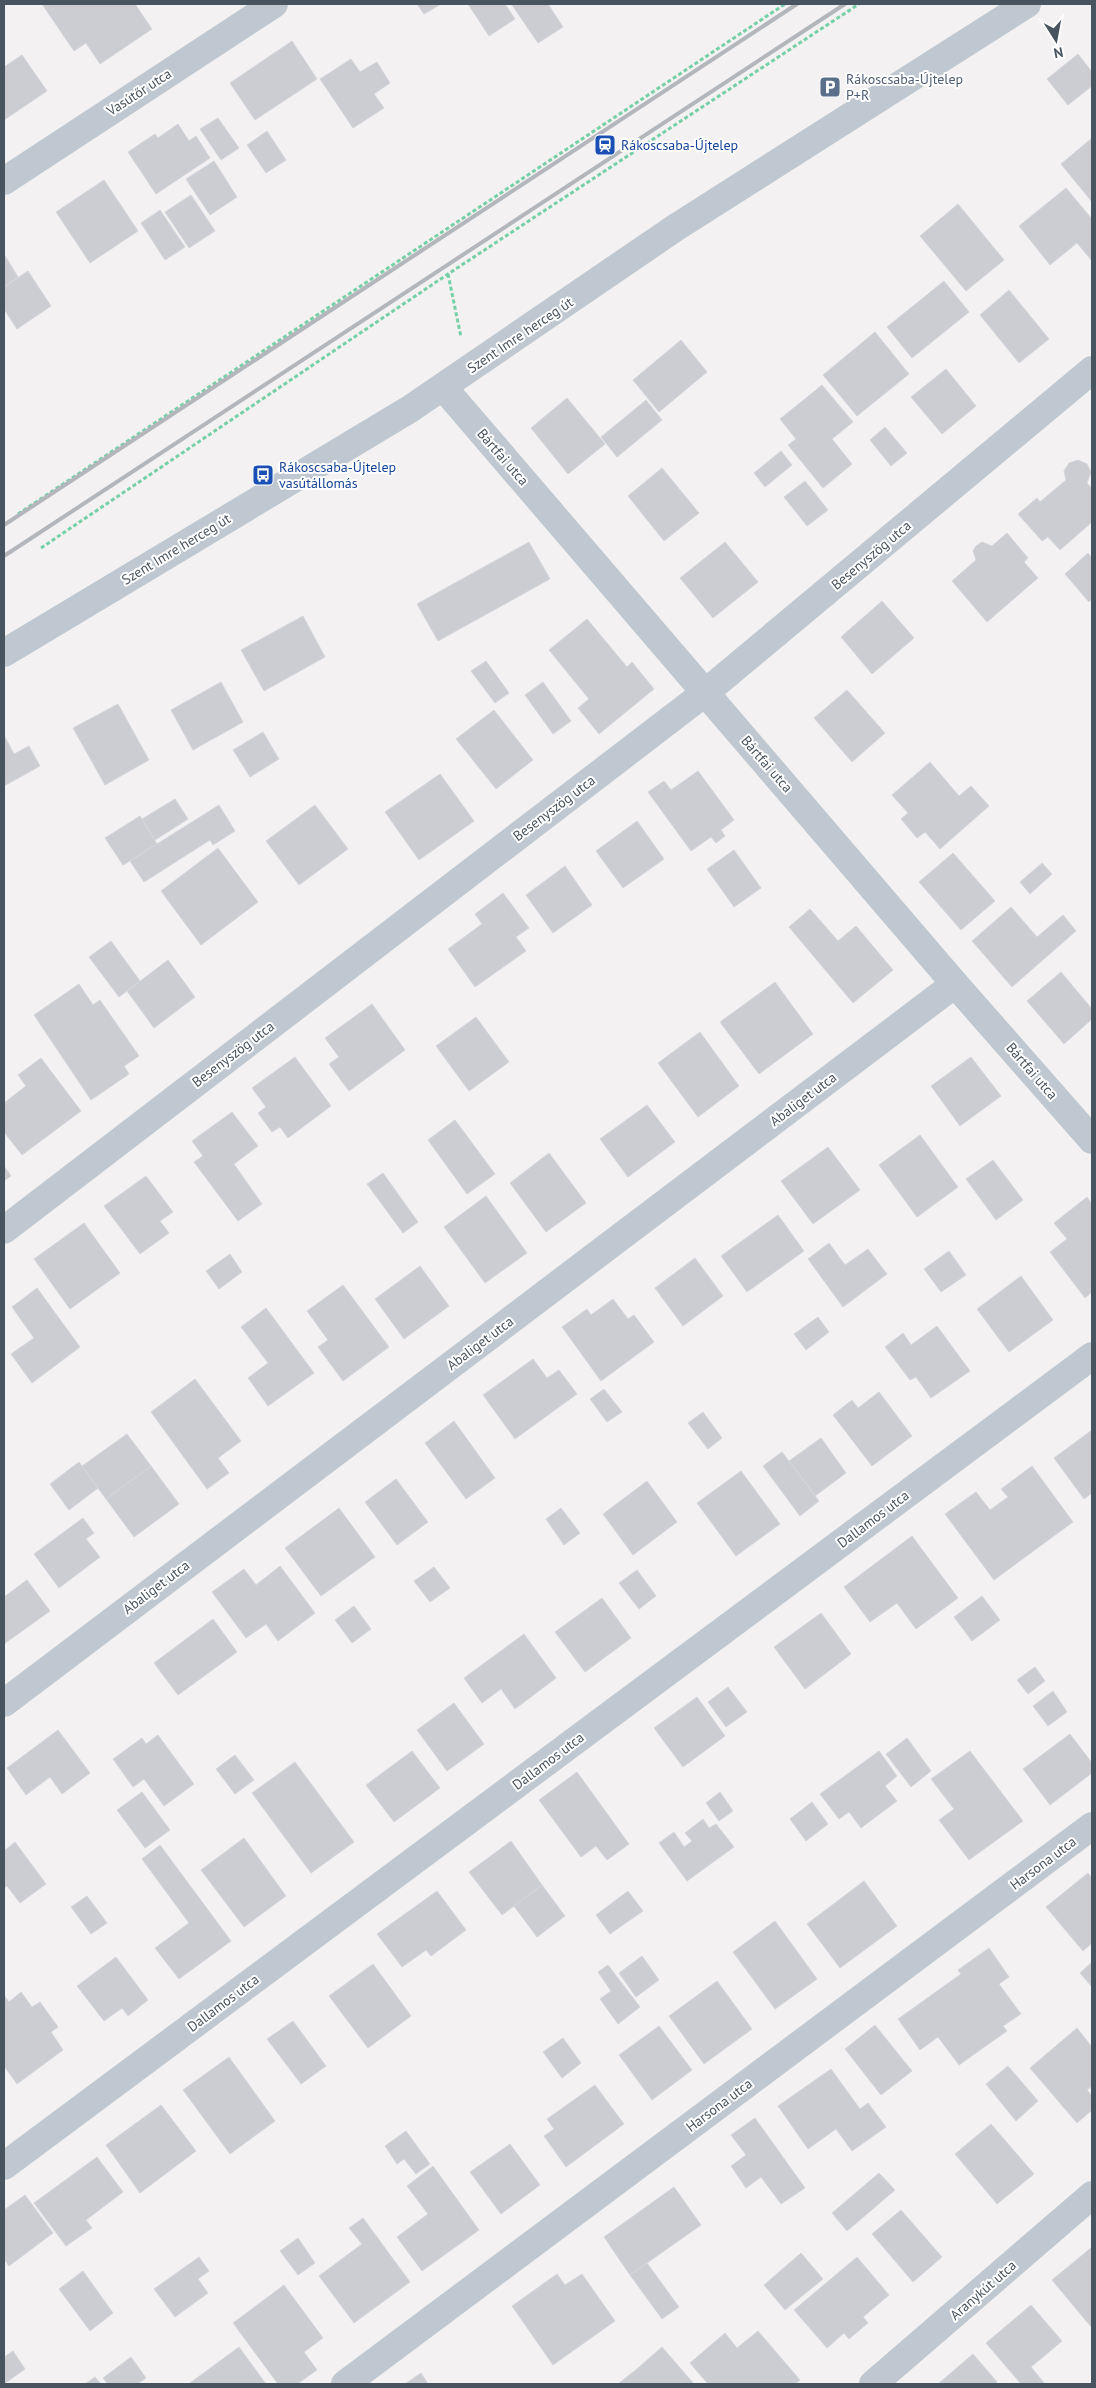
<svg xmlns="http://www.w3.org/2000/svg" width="1096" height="2388" viewBox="0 0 1096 2388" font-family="'PT Sans',sans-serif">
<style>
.building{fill:#cbcdd3;stroke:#d5d7dc}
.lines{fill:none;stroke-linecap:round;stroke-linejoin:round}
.path{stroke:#76d0a7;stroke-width:3;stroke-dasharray:4 2.5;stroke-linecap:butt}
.minor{stroke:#bfc8d0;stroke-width:28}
.rail{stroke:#b3b6bb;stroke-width:4}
.labels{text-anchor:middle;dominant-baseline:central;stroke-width:4;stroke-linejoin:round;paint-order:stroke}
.service-label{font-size:14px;fill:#4e5e75;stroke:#fff;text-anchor:start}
.street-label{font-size:14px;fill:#48545f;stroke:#fff}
.transit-label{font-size:14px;fill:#164399;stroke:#fff;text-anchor:start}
</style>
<rect width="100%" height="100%" fill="#f3f1f1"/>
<g class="building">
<polygon points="42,4 135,4 152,29 100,64 86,43 74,51"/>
<polygon points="417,4 441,4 424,14"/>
<polygon points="468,4 505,4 515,19 489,36"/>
<polygon points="514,4 548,4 563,27 538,43 512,5"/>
<polygon points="292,41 317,79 255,120 230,83"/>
<polygon points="1078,54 1092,72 1092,86 1068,105 1047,79"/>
<polygon points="22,55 47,91 4,120 4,67"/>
<polygon points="351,59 360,72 377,62 390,83 374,94 384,108 353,128 320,79"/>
<polygon points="218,118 239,148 221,160 200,129"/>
<polygon points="178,124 189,141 196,136 210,158 156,194 128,152 155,134 158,138"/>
<polygon points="267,131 286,160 266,173 247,145"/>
<polygon points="1092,138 1092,202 1061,164"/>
<polygon points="214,161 237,197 210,215 186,179"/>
<polygon points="104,180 138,231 90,263 56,212"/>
<polygon points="1066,188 1092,219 1092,261 1077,243 1050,265 1019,226"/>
<polygon points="191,195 215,231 189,248 165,212"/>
<polygon points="958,204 1004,260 966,291 920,236"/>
<polygon points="160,210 185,247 165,260 141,223"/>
<polygon points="4,254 18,277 4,287"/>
<polygon points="28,271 51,306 17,329 4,309 4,287"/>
<polygon points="944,281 969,312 912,358 887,327"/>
<polygon points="1009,290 1049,339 1019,363 980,315"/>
<polygon points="875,332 909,374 857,416 823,375"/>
<polygon points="681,340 707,372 659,412 633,380"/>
<polygon points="946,369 976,406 942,434 911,397"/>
<polygon points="822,385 853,422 832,439 852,464 823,488 788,445 796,439 780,419"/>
<polygon points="567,398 605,444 568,474 531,428"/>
<polygon points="646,400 662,420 617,457 601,437"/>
<polygon points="885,427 907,453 891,466 870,440"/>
<polygon points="781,451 792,465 765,487 754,473"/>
<polygon points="1078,460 1087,464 1091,472 1087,483 1092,489 1092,522 1060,550 1048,537 1042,541 1018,514 1037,498 1040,502 1066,480 1064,471 1069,463"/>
<polygon points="662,468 699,513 664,541 628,496"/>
<polygon points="805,481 828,510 807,526 784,497"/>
<polygon points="1007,533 1028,558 1024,562 1038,578 987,622 952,581 976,560 973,551 976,546 982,542 992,546"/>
<polygon points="529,542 550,579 438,641 417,604"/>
<polygon points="725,542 758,582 713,618 680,578"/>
<polygon points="1088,553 1092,558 1092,599 1089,602 1065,574"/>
<polygon points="882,601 914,638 872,674 841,637"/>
<polygon points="303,616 325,657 264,691 241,650"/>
<polygon points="587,619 627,667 632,662 654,689 599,734 578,708 589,699 549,650"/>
<polygon points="486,661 509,693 495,703 471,671"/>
<polygon points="221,682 243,722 193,750 171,710"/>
<polygon points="543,682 571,721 553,734 525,695"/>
<polygon points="847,690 885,733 852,762 814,718"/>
<polygon points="118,704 149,760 105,785 73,728"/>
<polygon points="494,710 533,760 496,789 456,739"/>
<polygon points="263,732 279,759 250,777 233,750"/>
<polygon points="4,735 14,754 29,746 40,766 4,786"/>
<polygon points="930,762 959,796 971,786 989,806 940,849 925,832 917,838 901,819 908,813 892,795"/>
<polygon points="698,771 734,820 721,830 725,836 716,843 711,837 691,851 648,792 664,781 671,790"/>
<polygon points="440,774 474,821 419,860 385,812"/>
<polygon points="175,799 188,819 155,840 142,819"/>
<polygon points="219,805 235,831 213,845 210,840 144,882 130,861"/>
<polygon points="315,805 348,849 299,885 266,841"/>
<polygon points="140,816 157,844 123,865 105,838"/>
<polygon points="637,821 664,859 623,888 596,851"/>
<polygon points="218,848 258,902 201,945 161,891"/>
<polygon points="734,850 761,888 734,907 707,869"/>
<polygon points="953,853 995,901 961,930 919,882"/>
<polygon points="1042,863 1052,874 1030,894 1020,882"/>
<polygon points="565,866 592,905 553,933 526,895"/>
<polygon points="503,893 529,928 516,937 526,951 475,987 448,949 482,924 475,914"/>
<polygon points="1011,907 1037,937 1063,915 1076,931 1012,987 972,941"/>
<polygon points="810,909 838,941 856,926 893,970 853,1003 789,927"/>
<polygon points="111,941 140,981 119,997 89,957"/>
<polygon points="168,960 195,997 154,1028 127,991"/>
<polygon points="1061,972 1092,1009 1092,1019 1064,1044 1027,1001"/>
<polygon points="775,982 813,1034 759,1074 720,1022"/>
<polygon points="79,984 93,1005 100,1000 139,1056 124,1066 129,1074 91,1100 34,1015"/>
<polygon points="372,1004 405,1050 349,1091 329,1064 339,1057 325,1038"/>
<polygon points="476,1017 509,1062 469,1091 436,1046"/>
<polygon points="700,1032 739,1086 698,1117 658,1063"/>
<polygon points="295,1057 331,1106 288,1138 280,1127 272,1132 258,1113 266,1107 252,1088"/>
<polygon points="971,1057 1001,1096 960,1126 931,1086"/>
<polygon points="41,1058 81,1111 22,1155 4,1132 4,1103 26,1086 18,1075"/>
<polygon points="647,1105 675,1142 628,1177 600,1139"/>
<polygon points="232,1112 258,1146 234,1164 262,1204 238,1221 194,1162 203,1156 192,1141"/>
<polygon points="455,1120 495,1174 467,1194 428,1140"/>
<polygon points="920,1135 958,1187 917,1217 879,1165"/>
<polygon points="828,1147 860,1190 813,1224 781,1181"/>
<polygon points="549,1153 586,1203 546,1232 510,1183"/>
<polygon points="993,1160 1023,1200 996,1220 966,1179"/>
<polygon points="4,1166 11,1176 4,1181"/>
<polygon points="383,1173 418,1222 403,1233 367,1184"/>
<polygon points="146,1176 173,1212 160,1221 169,1233 140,1254 104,1206"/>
<polygon points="486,1196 527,1253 485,1283 444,1227"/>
<polygon points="1087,1197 1092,1204 1092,1292 1085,1298 1050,1252 1067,1239 1054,1223"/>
<polygon points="778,1215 804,1251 747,1292 721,1256"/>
<polygon points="84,1223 120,1273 70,1309 34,1259"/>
<polygon points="829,1243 845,1265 868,1249 887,1274 843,1307 808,1259"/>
<polygon points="949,1251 966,1275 941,1292 924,1269"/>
<polygon points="230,1254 242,1272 219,1289 206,1271"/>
<polygon points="695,1258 723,1296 683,1326 655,1288"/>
<polygon points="420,1266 449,1306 404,1339 375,1299"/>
<polygon points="1021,1276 1053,1320 1009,1352 977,1309"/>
<polygon points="343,1285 389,1347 343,1381 318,1347 328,1340 307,1311"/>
<polygon points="37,1288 80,1347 32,1383 11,1354 34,1338 12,1307"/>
<polygon points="613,1299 628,1319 634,1315 654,1342 601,1381 562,1327 587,1309 591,1315"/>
<polygon points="266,1308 314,1373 268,1406 248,1378 268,1363 241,1327"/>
<polygon points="818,1317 829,1332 806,1350 794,1334"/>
<polygon points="937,1326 970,1371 931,1398 916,1377 910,1380 885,1347 903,1333 911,1345"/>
<polygon points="533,1359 547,1378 559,1370 577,1394 515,1439 483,1395"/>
<polygon points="195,1379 241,1441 218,1458 229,1473 207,1489 151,1412"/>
<polygon points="604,1389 622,1412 607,1422 590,1399"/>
<polygon points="879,1392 912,1436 872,1466 833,1415 852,1400 858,1408"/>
<polygon points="703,1412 722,1438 708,1449 688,1423"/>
<polygon points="454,1421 495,1478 466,1499 425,1443"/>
<polygon points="1092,1430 1092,1493 1084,1499 1054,1458"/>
<polygon points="127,1434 151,1466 106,1499 82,1466"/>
<polygon points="821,1438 846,1473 815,1496 789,1461"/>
<polygon points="782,1452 819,1501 800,1516 763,1466"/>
<polygon points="79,1462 98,1488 69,1510 50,1484"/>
<polygon points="151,1466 179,1504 134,1537 106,1499"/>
<polygon points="1032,1466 1073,1522 994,1580 945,1514 976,1492 990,1510 1008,1497 1001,1489"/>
<polygon points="741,1471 780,1524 736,1556 697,1503"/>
<polygon points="396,1479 428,1522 397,1545 365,1502"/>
<polygon points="647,1481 677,1522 633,1555 603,1514"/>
<polygon points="339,1508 375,1557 321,1596 285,1548"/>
<polygon points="561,1508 580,1533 564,1545 546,1519"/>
<polygon points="83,1518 94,1533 86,1539 100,1557 59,1588 34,1554"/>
<polygon points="912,1536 958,1598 916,1629 897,1603 870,1622 844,1587"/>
<polygon points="280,1566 315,1613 278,1641 266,1624 246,1638 212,1592 244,1569 256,1585"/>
<polygon points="434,1567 450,1588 430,1602 414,1581"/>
<polygon points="637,1570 656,1596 639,1609 619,1583"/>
<polygon points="27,1580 50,1611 4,1644 4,1597"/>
<polygon points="982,1596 1000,1620 972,1641 954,1617"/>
<polygon points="602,1598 631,1638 585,1672 555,1632"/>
<polygon points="354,1606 371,1629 352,1643 335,1620"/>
<polygon points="821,1613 851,1654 805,1689 774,1647"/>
<polygon points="213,1619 237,1652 178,1695 154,1663"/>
<polygon points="524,1634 556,1678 515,1709 501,1689 482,1703 464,1678"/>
<polygon points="1035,1667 1045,1681 1028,1694 1017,1680"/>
<polygon points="728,1687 747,1712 726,1727 708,1702"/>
<polygon points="1053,1691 1067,1712 1048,1726 1033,1706"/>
<polygon points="697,1697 725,1736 683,1767 654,1728"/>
<polygon points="454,1703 484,1744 447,1771 417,1730"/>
<polygon points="58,1730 90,1773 62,1794 50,1777 26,1795 7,1768"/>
<polygon points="1070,1734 1092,1763 1092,1773 1050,1805 1023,1769"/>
<polygon points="158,1735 194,1784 164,1806 144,1779 133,1787 113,1759 142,1738 146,1744"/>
<polygon points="907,1738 931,1771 911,1787 886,1754"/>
<polygon points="412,1751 440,1788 394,1822 366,1785"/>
<polygon points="879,1751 897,1776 885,1786 897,1801 861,1828 849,1812 839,1819 820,1794"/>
<polygon points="970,1751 1023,1821 969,1860 939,1820 954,1809 931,1779"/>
<polygon points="235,1755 254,1780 235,1794 216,1769"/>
<polygon points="295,1762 354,1842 311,1873 252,1793"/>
<polygon points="577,1772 629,1844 607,1860 596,1846 581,1857 539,1800"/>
<polygon points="142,1792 170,1830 145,1848 117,1810"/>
<polygon points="720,1792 733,1811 719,1821 706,1803"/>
<polygon points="812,1802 828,1824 806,1841 790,1819"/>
<polygon points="703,1819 709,1828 716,1824 734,1847 687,1881 659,1843 674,1832 684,1847 692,1841 685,1833"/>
<polygon points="244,1838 286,1896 244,1927 201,1870"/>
<polygon points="511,1841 542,1885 502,1915 469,1872"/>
<polygon points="15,1842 46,1884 20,1903 7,1886 4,1888 4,1851"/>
<polygon points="160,1845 231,1941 179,1979 155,1948 189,1923 142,1859"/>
<polygon points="1088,1873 1092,1878 1092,1943 1083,1951 1046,1907"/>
<polygon points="864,1881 897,1926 840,1968 807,1924"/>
<polygon points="542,1885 565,1916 537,1937 514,1906"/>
<polygon points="437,1891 466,1930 431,1956 426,1950 402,1967 377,1934"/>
<polygon points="628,1891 643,1911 610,1934 596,1915"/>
<polygon points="87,1896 107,1923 91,1934 71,1907"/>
<polygon points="775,1921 817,1979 775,2009 733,1952"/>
<polygon points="989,1948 1009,1977 999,1984 1021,2014 1003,2026 1007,2031 959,2065 938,2037 920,2050 898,2019 961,1974 958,1970"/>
<polygon points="642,1956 659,1980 636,1997 619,1973"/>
<polygon points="116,1957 148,2000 128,2016 122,2008 104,2021 77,1986"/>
<polygon points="1092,1962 1092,1987 1080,1973"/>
<polygon points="373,1964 411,2016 368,2048 329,1996"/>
<polygon points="608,1965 640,2007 618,2024 600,1999 611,1991 598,1972"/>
<polygon points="717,1981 752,2029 704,2064 669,2016"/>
<polygon points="21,1992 32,2007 40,2002 58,2027 51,2032 63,2050 17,2084 4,2066 4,1995 9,2002"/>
<polygon points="293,2021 326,2066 301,2084 267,2039"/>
<polygon points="875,2025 912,2071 881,2095 845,2049"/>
<polygon points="659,2026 692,2070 652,2100 619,2055"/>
<polygon points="1077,2028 1092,2047 1092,2086 1087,2090 1092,2096 1092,2110 1077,2123 1030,2068"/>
<polygon points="563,2038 581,2063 562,2078 543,2052"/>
<polygon points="229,2057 275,2121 230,2154 183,2090"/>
<polygon points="1008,2066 1038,2101 1016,2121 986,2084"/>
<polygon points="831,2069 860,2109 868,2103 886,2127 852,2151 836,2129 808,2149 778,2106"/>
<polygon points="595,2085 624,2124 566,2167 544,2136 554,2129 547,2119"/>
<polygon points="161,2105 196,2151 140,2193 106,2145"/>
<polygon points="755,2118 805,2188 781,2204 761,2177 746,2188 731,2166 746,2155 731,2135"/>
<polygon points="991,2124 1034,2174 997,2204 955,2154"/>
<polygon points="406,2131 430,2164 416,2174 404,2159 397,2164 385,2146"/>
<polygon points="510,2144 540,2185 501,2214 470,2172"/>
<polygon points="97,2157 123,2192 86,2220 92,2228 66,2246 34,2203"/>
<polygon points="433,2166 479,2230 422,2271 397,2237 428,2214 407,2186"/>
<polygon points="879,2173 895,2190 847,2231 832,2213"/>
<polygon points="674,2187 701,2225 630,2275 604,2237"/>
<polygon points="25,2195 53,2233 9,2266 4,2259 4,2210"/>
<polygon points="901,2210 942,2257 913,2282 872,2234"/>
<polygon points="363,2218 410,2282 354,2323 319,2276 362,2244 349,2228"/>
<polygon points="298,2238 315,2263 298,2275 280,2251"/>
<polygon points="1092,2247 1092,2328 1052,2280"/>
<polygon points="801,2253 823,2279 785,2310 764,2285"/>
<polygon points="199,2257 209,2271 198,2279 208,2293 175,2317 154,2289"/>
<polygon points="857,2257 889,2295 863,2317 868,2323 849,2339 844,2333 827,2348 794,2310"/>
<polygon points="647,2263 679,2307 662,2319 630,2275"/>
<polygon points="83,2271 113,2313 90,2331 59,2289"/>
<polygon points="557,2274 565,2285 582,2274 615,2321 553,2365 512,2306"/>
<polygon points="284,2285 323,2338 304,2352 317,2370 297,2384 278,2384 233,2323"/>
<polygon points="1031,2305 1062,2341 1031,2367 1045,2384 1021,2384 986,2343"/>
<polygon points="758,2331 800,2380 795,2384 708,2384 690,2363 725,2333 737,2348"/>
<polygon points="239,2347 266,2384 191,2384 190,2383"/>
<polygon points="662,2347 694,2384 618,2384 638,2368"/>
<polygon points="13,2351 25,2369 4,2384 4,2357"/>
<polygon points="973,2354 997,2382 995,2384 938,2384"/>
<polygon points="131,2357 146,2378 137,2384 108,2384 103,2378"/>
<polygon points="421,2373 428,2384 405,2384"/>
<polygon points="95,2377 101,2384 85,2384"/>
</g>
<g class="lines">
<g class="path">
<polyline points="448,274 461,337"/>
<polyline points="18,514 785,4"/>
<polyline points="41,548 448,274 859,4"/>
</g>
<g class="minor">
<polyline points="4,181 274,4"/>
<polyline points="443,387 955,984 1092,1140"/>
<polyline points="4,653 410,409 675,228 1027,4"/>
<polyline points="4,1230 706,692 1092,370"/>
<polyline points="4,1703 955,984"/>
<polyline points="4,2166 1092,1356"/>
<polyline points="345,2384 1092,1826"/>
<polyline points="873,2384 1092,2195"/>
</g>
<g class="rail">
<polyline points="4,525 797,4"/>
<polyline points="4,556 845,4"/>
</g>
</g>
<defs>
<g id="parking-square" transform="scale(1.125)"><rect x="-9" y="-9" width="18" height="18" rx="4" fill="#5c6f8a" stroke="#fff"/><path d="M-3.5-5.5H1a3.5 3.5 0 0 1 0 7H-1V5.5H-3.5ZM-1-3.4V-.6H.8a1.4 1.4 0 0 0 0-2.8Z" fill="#fff"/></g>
<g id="station-square" transform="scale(1.125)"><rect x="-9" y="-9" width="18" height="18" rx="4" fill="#1a4fb4" stroke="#fff"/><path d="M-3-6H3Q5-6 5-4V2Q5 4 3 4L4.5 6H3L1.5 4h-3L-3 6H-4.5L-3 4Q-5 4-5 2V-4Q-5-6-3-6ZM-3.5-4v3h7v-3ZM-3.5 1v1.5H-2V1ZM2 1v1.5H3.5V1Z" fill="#fff"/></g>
<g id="bus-square" transform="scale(1.125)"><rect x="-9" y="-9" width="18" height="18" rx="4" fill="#1a4fb4" stroke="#fff"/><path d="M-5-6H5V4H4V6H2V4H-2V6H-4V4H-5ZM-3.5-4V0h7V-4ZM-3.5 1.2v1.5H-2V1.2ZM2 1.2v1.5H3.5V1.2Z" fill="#fff"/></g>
</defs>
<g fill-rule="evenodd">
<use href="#parking-square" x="830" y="87"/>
<use href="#station-square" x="605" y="145"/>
<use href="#bus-square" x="263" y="475"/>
</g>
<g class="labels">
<g class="service-label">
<text x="846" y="79">Rákoscsaba-Újtelep<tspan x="846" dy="16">P+R</tspan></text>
</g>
<g class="street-label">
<text transform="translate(139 92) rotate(-33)">Vasútőr utca</text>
<text transform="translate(520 335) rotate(-34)">Szent Imre herceg út</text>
<text transform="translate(503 457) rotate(49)">Bártfai utca</text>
<text transform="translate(176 549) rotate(-31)">Szent Imre herceg út</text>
<text transform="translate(871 555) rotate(-40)">Besenyszög utca</text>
<text transform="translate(767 764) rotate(49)">Bártfai utca</text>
<text transform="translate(554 808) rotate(-37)">Besenyszög utca</text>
<text transform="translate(233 1054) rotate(-37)">Besenyszög utca</text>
<text transform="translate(1032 1071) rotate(49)">Bártfai utca</text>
<text transform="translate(803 1099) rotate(-37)">Abaliget utca</text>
<text transform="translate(480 1343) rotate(-37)">Abaliget utca</text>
<text transform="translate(873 1519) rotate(-37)">Dallamos utca</text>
<text transform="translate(156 1587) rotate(-37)">Abaliget utca</text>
<text transform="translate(548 1761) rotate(-37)">Dallamos utca</text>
<text transform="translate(1043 1863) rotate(-37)">Harsona utca</text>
<text transform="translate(223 2003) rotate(-37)">Dallamos utca</text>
<text transform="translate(719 2105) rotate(-37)">Harsona utca</text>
<text transform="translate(983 2290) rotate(-41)">Aranykút utca</text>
</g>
<g class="transit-label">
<text x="621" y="145">Rákoscsaba-Újtelep</text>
<text x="279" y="467">Rákoscsaba-Újtelep<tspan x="279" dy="16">vasútállomás</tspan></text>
</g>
</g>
<rect width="1096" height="2388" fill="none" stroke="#48545f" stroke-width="10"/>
<g transform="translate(1056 40) rotate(169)" stroke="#ffffff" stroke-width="4" paint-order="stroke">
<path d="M0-4L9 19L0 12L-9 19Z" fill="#48545f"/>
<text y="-8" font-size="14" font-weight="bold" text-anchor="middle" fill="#48545f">N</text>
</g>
</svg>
